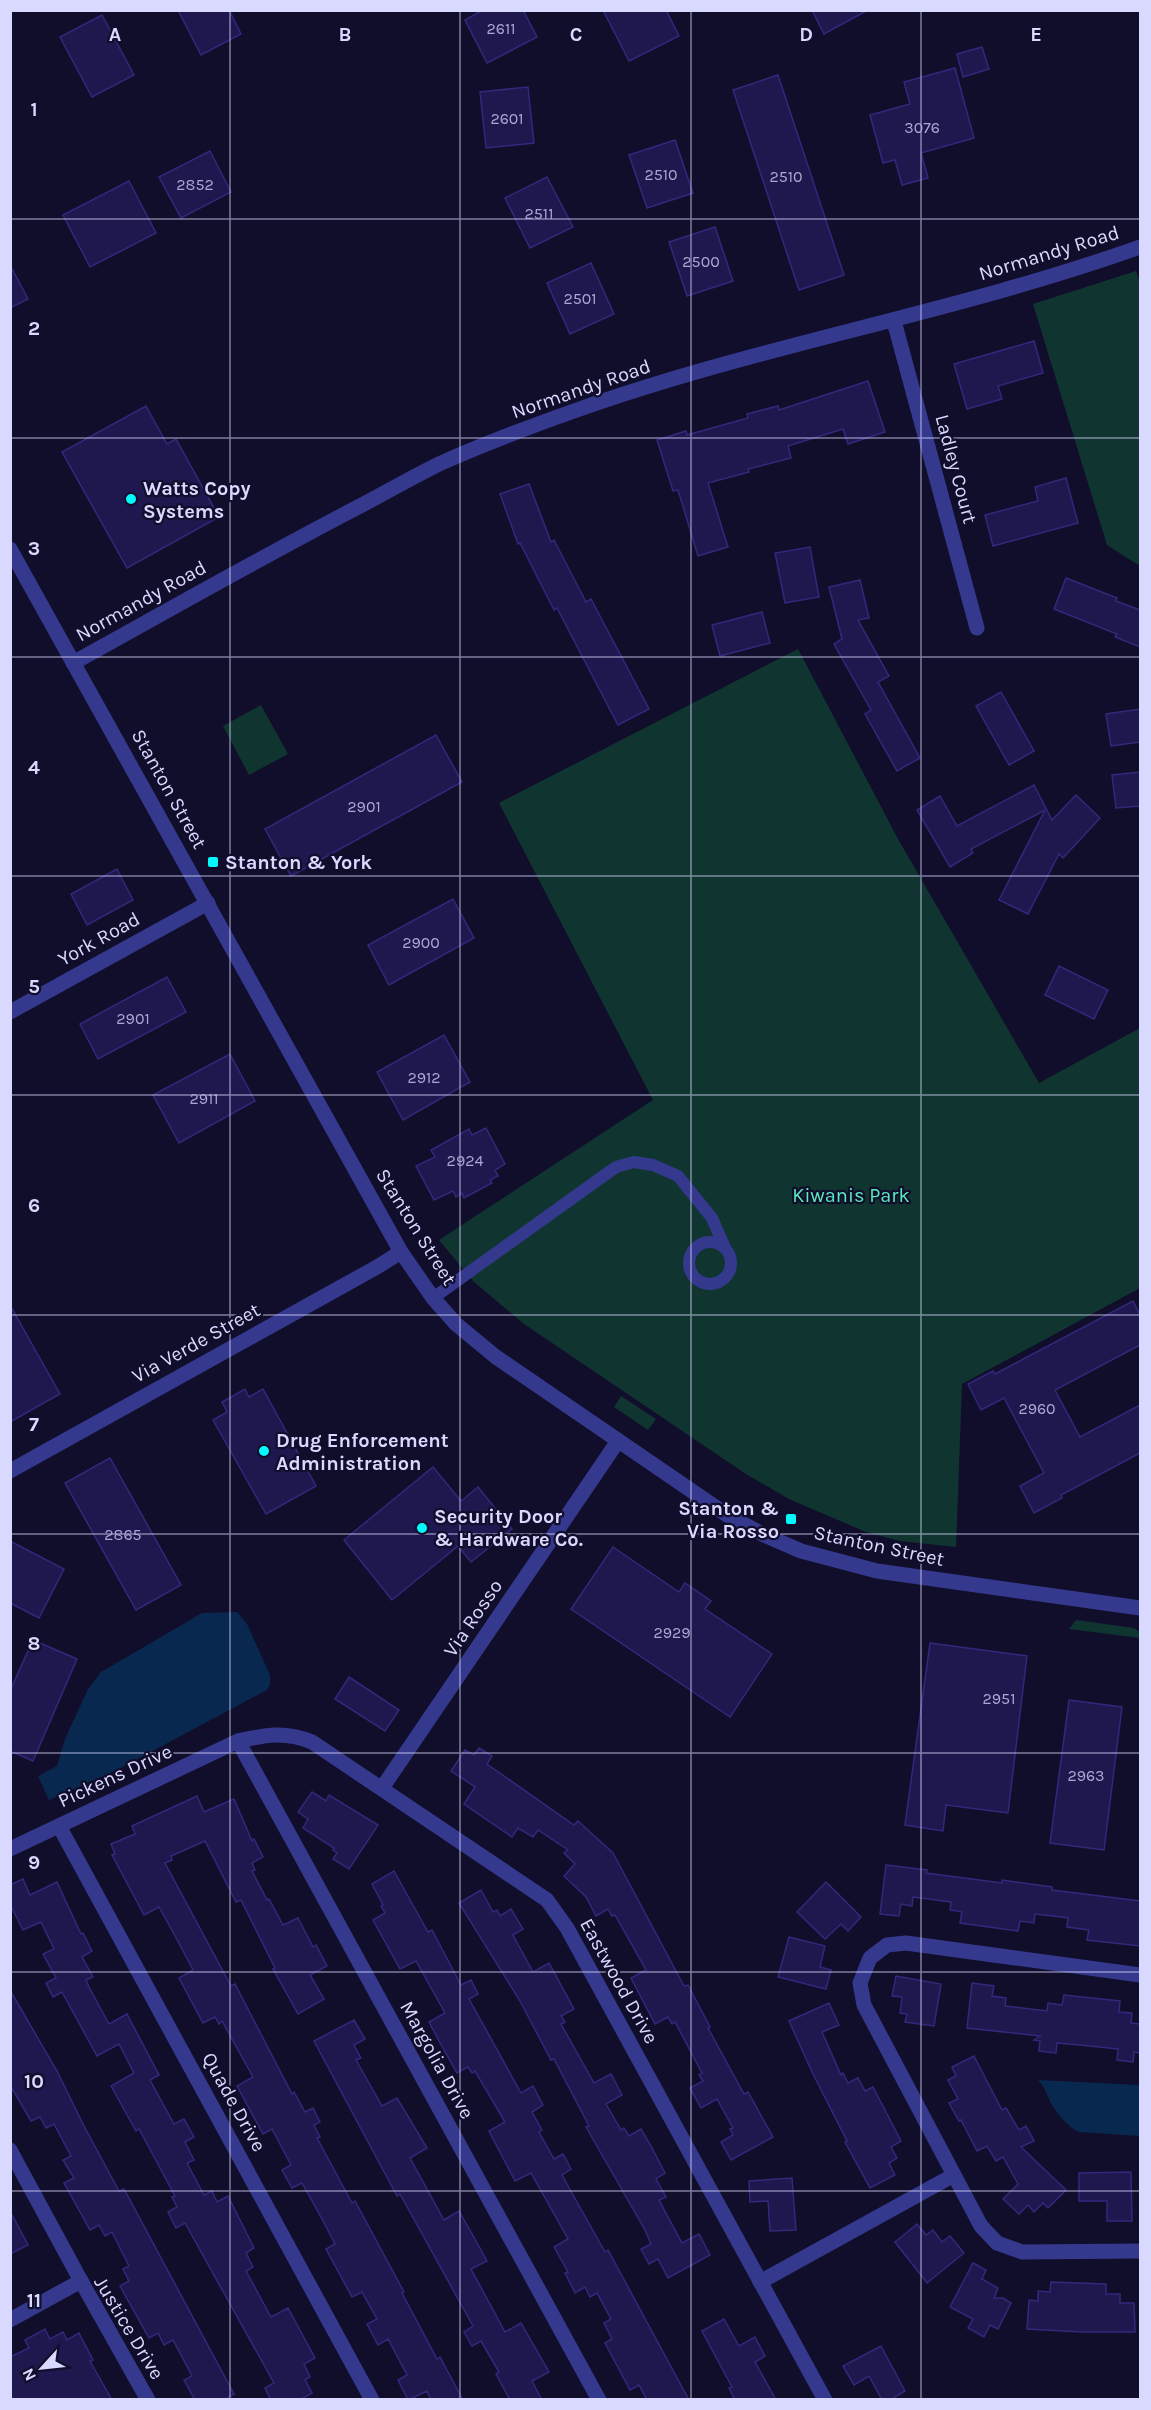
<svg xmlns="http://www.w3.org/2000/svg" width="1151" height="2410" viewBox="0 0 1151 2410" font-family="Karla,sans-serif">
<style>
.green{fill:#103531}
.water{fill:#082850}
.building{fill:#1f184e;stroke:#32287c;stroke-width:1.5}
.lines{fill:none;stroke-linecap:round;stroke-linejoin:round}
.lane{stroke:#35398e;stroke-width:12}
.street{stroke:#35398e;stroke-width:15}
.grid{fill:none;stroke:#d9d8ff;stroke-width:1.5;stroke-opacity:0.55}
.poi-dot{fill:#04f9ff;stroke:#110e2b;stroke-width:2}
.labels{text-anchor:middle;dominant-baseline:central;stroke-width:4.5;stroke-linejoin:round;paint-order:stroke}
.number-label{font-size:16px;fill:#aaa8d3}
.street-label{font-size:20px;fill:#d9d8ff;stroke:#110e2b}
.poi-label{font-size:20px;font-weight:bold;fill:#d9d8ff;stroke:#110e2b;text-anchor:start}
.park-label{font-size:20px;fill:#58ebbb;stroke:#110e2b}
.grid-label{font-size:20px;text-anchor:middle;font-weight:bold;fill:#d9d8ff;stroke:#110e2b;stroke-width:4.5;stroke-linejoin:round;paint-order:stroke}
</style>
<rect width="100%" height="100%" fill="#110e2b"/>
<g class="green">
<polygon points="1136,271 1140,283 1140,566 1107,545 1033,304"/>
<polygon points="798,649 898,839 1039,1083 1140,1028 1140,1288 962,1384 956,1547 900,1541 866,1532 789,1499 746,1474 524,1324 473,1281 439,1240 653,1100 499,803"/>
<polygon points="261,705 288,754 249,775 223,726"/>
<polygon points="621,1396 656,1419 648,1430 614,1407"/>
<polygon points="1076,1620 1134,1628 1140,1632 1140,1638 1069,1629"/>
</g>
<g class="water">
<polygon points="237,1612 247,1624 270,1675 270,1684 267,1690 119,1769 49,1800 38,1776 57,1766 65,1739 88,1689 101,1672 202,1613"/>
<path d="M1038,2080L1140,2085V2136L1079,2132C1068,2127 1055,2112 1050,2101C1046,2093 1045,2087 1038,2080Z"/>
</g>
<g class="building">
<polygon points="178,10 229,10 241,34 201,55"/>
<polygon points="483,10 523,10 537,37 487,63 465,20"/>
<polygon points="603,10 666,10 679,36 629,61"/>
<polygon points="812,10 868,10 824,34"/>
<polygon points="102,15 134,75 92,97 60,37"/>
<polygon points="982,47 989,69 963,77 957,54"/>
<polygon points="955,68 974,138 921,153 928,178 902,185 895,160 883,163 870,115 910,104 904,82"/>
<polygon points="778,75 844,275 799,290 733,90"/>
<polygon points="528,87 534,143 486,148 480,92"/>
<polygon points="675,140 693,193 647,208 629,155"/>
<polygon points="210,151 231,192 181,218 159,177"/>
<polygon points="547,177 573,227 530,248 505,198"/>
<polygon points="129,181 156,233 90,267 63,215"/>
<polygon points="715,227 733,281 687,296 669,242"/>
<polygon points="591,263 614,314 570,334 547,283"/>
<polygon points="10,265 28,299 10,308"/>
<polygon points="1034,341 1043,373 998,386 1002,399 967,409 954,364"/>
<polygon points="868,381 885,432 848,444 843,429 788,446 791,458 748,469 749,472 708,483 728,547 698,556 678,490 673,491 657,440 686,431 687,435 748,418 747,414 778,406 779,410"/>
<polygon points="146,406 167,444 176,439 219,517 127,568 62,452"/>
<polygon points="1066,478 1078,523 993,546 985,515 1038,501 1035,487"/>
<polygon points="529,484 551,542 554,540 586,602 591,599 649,709 618,725 557,608 554,610 520,543 518,544 500,494"/>
<polygon points="810,547 819,597 785,603 775,553"/>
<polygon points="1066,578 1117,598 1116,601 1140,610 1140,647 1115,637 1117,634 1054,609"/>
<polygon points="860,580 869,618 858,620 889,676 878,682 920,758 897,771 865,714 871,710 834,644 842,639 829,587"/>
<polygon points="762,612 770,643 720,656 712,625"/>
<polygon points="1001,692 1034,751 1009,765 976,706"/>
<polygon points="1140,709 1140,742 1111,746 1106,714"/>
<polygon points="436,735 462,782 291,876 265,829"/>
<polygon points="1140,772 1140,806 1116,808 1112,775"/>
<polygon points="1034,785 1052,820 1076,795 1100,818 1063,858 1059,854 1028,914 999,900 1045,810 971,849 973,853 950,867 917,810 940,796 957,826"/>
<polygon points="117,869 133,900 87,925 71,894"/>
<polygon points="453,899 474,938 389,985 368,945"/>
<polygon points="1059,966 1108,990 1094,1019 1045,995"/>
<polygon points="167,977 186,1012 98,1059 80,1024"/>
<polygon points="444,1035 470,1082 403,1120 377,1072"/>
<polygon points="230,1054 255,1101 179,1143 153,1095"/>
<polygon points="486,1128 505,1164 495,1170 498,1176 490,1180 492,1183 464,1198 462,1193 456,1197 453,1191 434,1200 416,1166 435,1157 431,1150 469,1129 472,1135"/>
<polygon points="1133,1301 1140,1315 1140,1345 1055,1390 1080,1437 1140,1405 1140,1453 1061,1495 1062,1498 1034,1513 1020,1486 1044,1473 1004,1398 981,1410 968,1384 993,1371 995,1374"/>
<polygon points="10,1305 60,1394 10,1422"/>
<polygon points="245,1389 249,1397 263,1389 316,1486 266,1514 213,1420 227,1412 222,1402"/>
<polygon points="110,1458 181,1585 136,1610 65,1483"/>
<polygon points="433,1467 461,1501 478,1487 512,1529 471,1562 458,1546 392,1600 344,1540"/>
<polygon points="10,1541 64,1569 39,1618 10,1603"/>
<polygon points="613,1547 679,1592 685,1583 711,1601 705,1609 772,1654 730,1717 571,1609"/>
<polygon points="33,1640 77,1659 33,1761 10,1751 10,1691"/>
<polygon points="930,1643 1027,1656 1008,1813 946,1805 943,1831 905,1825"/>
<polygon points="349,1677 399,1710 385,1731 335,1699"/>
<polygon points="1069,1700 1122,1707 1104,1850 1050,1843"/>
<polygon points="479,1748 492,1756 487,1764 574,1825 578,1821 613,1853 684,1986 688,1985 710,2027 708,2028 744,2094 748,2092 773,2137 731,2160 721,2142 733,2135 730,2129 733,2128 717,2099 701,2108 690,2088 703,2081 699,2075 702,2073 675,2022 672,2024 668,2017 655,2024 631,1978 646,1970 615,1915 612,1916 608,1909 596,1916 586,1897 564,1876 575,1864 564,1853 568,1850 538,1830 533,1837 518,1828 512,1837 464,1804 475,1787 451,1771 465,1750 474,1755"/>
<polygon points="312,1792 326,1801 329,1795 378,1825 349,1869 333,1859 337,1853 333,1850 334,1848 303,1828 308,1819 298,1812"/>
<polygon points="197,1796 204,1812 234,1799 252,1841 254,1839 263,1857 252,1863 255,1870 252,1871 267,1900 269,1899 283,1925 298,1918 313,1947 316,1945 327,1966 310,1975 324,1999 298,2014 273,1969 275,1968 241,1900 236,1902 205,1841 171,1856 172,1860 165,1863 231,1986 235,1984 292,2094 294,2092 305,2112 313,2108 320,2122 314,2125 320,2137 317,2138 352,2203 355,2201 404,2292 402,2293 437,2359 440,2357 463,2400 431,2400 427,2391 408,2400 398,2380 407,2375 388,2339 378,2345 367,2324 377,2319 362,2292 352,2297 326,2249 335,2244 322,2219 302,2183 292,2188 282,2170 291,2165 272,2129 263,2134 237,2086 253,2077 222,2021 219,2024 215,2017 203,2023 179,1978 193,1970 174,1934 159,1907 144,1915 112,1855 115,1854 111,1844 135,1834 132,1826"/>
<polygon points="886,1865 927,1870 926,1873 1002,1883 1002,1880 1052,1887 1052,1890 1140,1901 1140,1946 1087,1940 1089,1930 1067,1927 1068,1918 1053,1916 1035,1914 1034,1923 1020,1921 1018,1931 960,1923 962,1912 950,1910 951,1902 913,1897 912,1906 901,1904 899,1916 880,1914"/>
<polygon points="394,1871 428,1932 432,1930 461,1985 471,1980 478,1994 469,1999 521,2093 533,2086 543,2105 532,2112 542,2130 539,2132 554,2159 563,2154 571,2169 562,2175 605,2252 608,2250 689,2400 647,2400 639,2385 630,2390 605,2343 612,2339 604,2323 611,2319 597,2293 590,2297 585,2287 575,2293 565,2273 568,2272 554,2247 568,2239 531,2173 515,2181 489,2131 505,2122 475,2071 472,2073 468,2067 457,2073 439,2041 429,2022 445,2013 416,1961 400,1969 373,1920 385,1913 381,1906 383,1905 372,1884"/>
<polygon points="23,1879 30,1895 57,1882 81,1934 83,1933 92,1951 82,1957 93,1977 86,1980 89,1987 109,2024 127,2014 159,2075 150,2080 174,2124 184,2119 194,2137 185,2142 194,2160 187,2163 204,2195 212,2191 217,2202 228,2196 254,2248 246,2253 253,2267 246,2271 271,2317 288,2308 315,2358 304,2364 310,2377 305,2380 312,2393 300,2400 271,2400 265,2388 274,2383 185,2223 176,2228 168,2212 177,2207 172,2197 175,2196 139,2129 136,2131 111,2086 134,2073 119,2044 97,2056 62,1992 53,1997 46,1983 56,1978 43,1954 54,1949 41,1922 23,1930 10,1904 10,1885"/>
<polygon points="826,1882 861,1917 848,1931 841,1924 825,1939 797,1912"/>
<polygon points="481,1890 493,1912 497,1910 500,1916 511,1909 523,1929 513,1935 533,1972 549,1963 574,2009 561,2016 565,2022 561,2024 580,2058 594,2083 611,2074 622,2095 606,2104 621,2130 624,2128 629,2136 641,2129 651,2146 665,2173 656,2179 666,2197 659,2200 682,2243 699,2234 710,2255 668,2278 658,2259 649,2264 641,2249 651,2244 645,2230 586,2127 589,2126 554,2059 551,2060 520,2001 459,1903"/>
<polygon points="789,1937 825,1946 820,1967 831,1970 826,1989 778,1977"/>
<polygon points="896,1976 941,1984 934,2026 905,2022 907,2014 900,2013 902,1997 892,1996"/>
<polygon points="972,1983 994,1986 992,1996 1006,1998 1005,2006 1047,2011 1048,2003 1062,2005 1064,1995 1120,2001 1119,2012 1132,2013 1131,2023 1140,2024 1140,2053 1134,2052 1133,2062 1117,2060 1118,2049 1080,2045 1057,2043 1056,2053 1039,2051 1040,2041 1034,2040 1040,2036 967,2028"/>
<polygon points="10,1990 57,2071 84,2126 119,2191 124,2189 234,2394 224,2400 195,2400 184,2380 192,2376 173,2340 164,2345 158,2333 149,2338 120,2286 129,2281 123,2269 129,2266 112,2232 105,2236 99,2225 90,2230 64,2183 74,2178 63,2160 71,2156 54,2124 46,2128 40,2117 31,2121 10,2085"/>
<polygon points="829,2003 839,2025 822,2032 841,2075 843,2073 848,2083 858,2078 865,2091 873,2087 901,2141 891,2147 897,2158 889,2163 895,2175 870,2188 845,2142 847,2141 812,2072 789,2021"/>
<polygon points="354,2020 365,2039 354,2045 361,2058 356,2060 382,2106 397,2098 427,2148 410,2158 444,2220 459,2211 480,2248 487,2261 471,2269 505,2332 521,2323 549,2372 532,2381 542,2400 510,2400 496,2374 499,2372 481,2341 472,2346 464,2332 473,2326 468,2317 400,2194 397,2196 314,2041"/>
<polygon points="974,2056 1002,2110 1006,2108 1019,2130 1026,2126 1034,2141 1021,2147 1066,2190 1048,2208 1043,2203 1034,2212 1028,2205 1019,2214 1003,2199 1018,2184 1003,2157 996,2161 987,2146 977,2151 961,2120 959,2121 949,2103 958,2099 948,2080 956,2076 952,2067"/>
<polygon points="1131,2172 1132,2221 1107,2221 1107,2201 1079,2201 1079,2173"/>
<polygon points="792,2178 796,2230 770,2231 768,2201 750,2202 749,2181"/>
<polygon points="10,2211 28,2245 10,2254"/>
<polygon points="917,2224 926,2235 933,2230 942,2242 950,2236 964,2253 927,2283 895,2242"/>
<polygon points="973,2263 986,2270 982,2279 998,2288 994,2298 1003,2298 1011,2303 998,2329 990,2325 984,2337 968,2328 973,2319 950,2307"/>
<polygon points="1051,2282 1106,2284 1106,2294 1120,2294 1120,2303 1134,2303 1135,2332 1082,2332 1027,2329 1029,2300 1038,2301 1038,2291 1050,2292"/>
<polygon points="724,2319 739,2346 755,2337 765,2356 755,2362 776,2400 735,2400 729,2388 732,2387 702,2331"/>
<polygon points="45,2329 50,2339 63,2332 67,2340 79,2333 93,2360 90,2361 112,2400 10,2400 10,2357 29,2348 25,2340"/>
<polygon points="881,2346 905,2391 890,2400 882,2400 869,2376 854,2385 843,2366"/>
</g>
<g class="lines">
<g class="lane">
<circle cx="710" cy="1263" r="21"/>
<polyline points="433,1298 616,1167 634,1162 653,1165 678,1176 712,1218 725,1248"/>
</g>
<g class="street">
<polyline points="894,321 977,628"/>
<polyline points="10,549 401,1252 433,1298 456,1324 496,1357 727,1515 764,1535 801,1551 877,1571 1140,1608"/>
<path d="M73,663C169,610 265,555 362,505C388,491 413,477 439,464C483,444 529,427 574,411C759,345 955,313 1140,247"/>
<polyline points="10,1012 208,903"/>
<polyline points="10,1471 377,1267 401,1252"/>
<polyline points="238,1741 599,2400"/>
<polyline points="382,1788 618,1441"/>
<polyline points="59,1826 372,2400"/>
<path d="M10,1849L238,1741C266,1735 284,1731 312,1742L547,1900L567,1928L825,2400"/>
<polyline points="1140,1975 906,1943 887,1945 870,1958 860,1983 864,2005 981,2226 997,2243 1022,2252 1140,2251"/>
<polyline points="10,2150 81,2281"/>
<polyline points="760,2282 954,2175"/>
<polyline points="10,2320 81,2281 148,2400"/>
</g>
</g>
<path class="grid" d="M230,10V2400M460,10V2400M691,10V2400M921,10V2400M10,219H1140M10,438H1140M10,657H1140M10,876H1140M10,1095H1140M10,1315H1140M10,1534H1140M10,1753H1140M10,1972H1140M10,2191H1140"/>
<g class="poi-dot">
<circle cx="131" cy="499" r="6"/>
<rect x="207" y="856" width="12" height="12" rx="3"/>
<circle cx="264" cy="1451" r="6"/>
<rect x="785" y="1513" width="12" height="12" rx="3"/>
<circle cx="422" cy="1528" r="6"/>
</g>
<g class="labels">
<g class="number-label">
<text x="501" y="28">2611</text>
<text x="507" y="118">2601</text>
<text x="922" y="127">3076</text>
<text x="661" y="174">2510</text>
<text x="786" y="176">2510</text>
<text x="195" y="184">2852</text>
<text x="539" y="213">2511</text>
<text x="701" y="261">2500</text>
<text x="580" y="298">2501</text>
<text x="364" y="806">2901</text>
<text x="421" y="942">2900</text>
<text x="133" y="1018">2901</text>
<text x="424" y="1077">2912</text>
<text x="204" y="1098">2911</text>
<text x="465" y="1160">2924</text>
<text x="1037" y="1408">2960</text>
<text x="123" y="1534">2865</text>
<text x="672" y="1632">2929</text>
<text x="999" y="1698">2951</text>
<text x="1086" y="1775">2963</text>
</g>
<g class="street-label">
<text transform="translate(1049 253) rotate(-17)">Normandy Road</text>
<text transform="translate(581 389) rotate(-19)">Normandy Road</text>
<text transform="translate(956 469) rotate(75)">Ladley Court</text>
<text transform="translate(141 601) rotate(-29)">Normandy Road</text>
<text transform="translate(169 789) rotate(61)">Stanton Street</text>
<text transform="translate(99 939) rotate(-29)">York Road</text>
<text transform="translate(416 1227) rotate(58)">Stanton Street</text>
<text transform="translate(196 1343) rotate(-29)">Via Verde Street</text>
<text transform="translate(879 1546) rotate(12)">Stanton Street</text>
<text transform="translate(473 1618) rotate(-56)">Via Rosso</text>
<text transform="translate(115 1776) rotate(-25)">Pickens Drive</text>
<text transform="translate(619 1981) rotate(61)">Eastwood Drive</text>
<text transform="translate(437 2060) rotate(61)">Margolia Drive</text>
<text transform="translate(234 2102) rotate(61)">Quade Drive</text>
<text transform="translate(129 2328) rotate(59)">Justice Drive</text>
</g>
<g class="poi-label">
<text x="143" y="488">Watts Copy<tspan x="143" dy="23">Systems</tspan></text>
<text x="225" y="862">Stanton &amp; York</text>
<text x="276" y="1440">Drug Enforcement<tspan x="276" dy="23">Administration</tspan></text>
<text x="779" y="1508" text-anchor="end">Stanton &amp;<tspan x="779" dy="23">Via Rosso</tspan></text>
<text x="434" y="1516">Security Door<tspan x="434" dy="23">&amp; Hardware Co.</tspan></text>
</g>
<g class="park-label">
<text x="851" y="1195">Kiwanis Park</text>
</g>
</g>
<g class="grid-label">
<text x="115" y="41">A</text>
<text x="345" y="41">B</text>
<text x="576" y="41">C</text>
<text x="806" y="41">D</text>
<text x="1036" y="41">E</text>
<text x="34" y="116">1</text>
<text x="34" y="335">2</text>
<text x="34" y="555">3</text>
<text x="34" y="774">4</text>
<text x="34" y="993">5</text>
<text x="34" y="1212">6</text>
<text x="34" y="1431">7</text>
<text x="34" y="1650">8</text>
<text x="34" y="1869">9</text>
<text x="34" y="2088">10</text>
<text x="34" y="2307">11</text>
</g>
<rect width="1151" height="2410" fill="none" stroke="#d9d8ff" stroke-width="24"/>
<g transform="translate(42 2368) rotate(243)" stroke="#110e2b" stroke-width="4.5" paint-order="stroke">
<path d="M0-4.5L10 22L0 15L-10 22Z" fill="#d9d8ff"/>
<text y="-9" font-size="16" font-weight="bold" text-anchor="middle" fill="#d9d8ff">N</text>
</g>
</svg>
